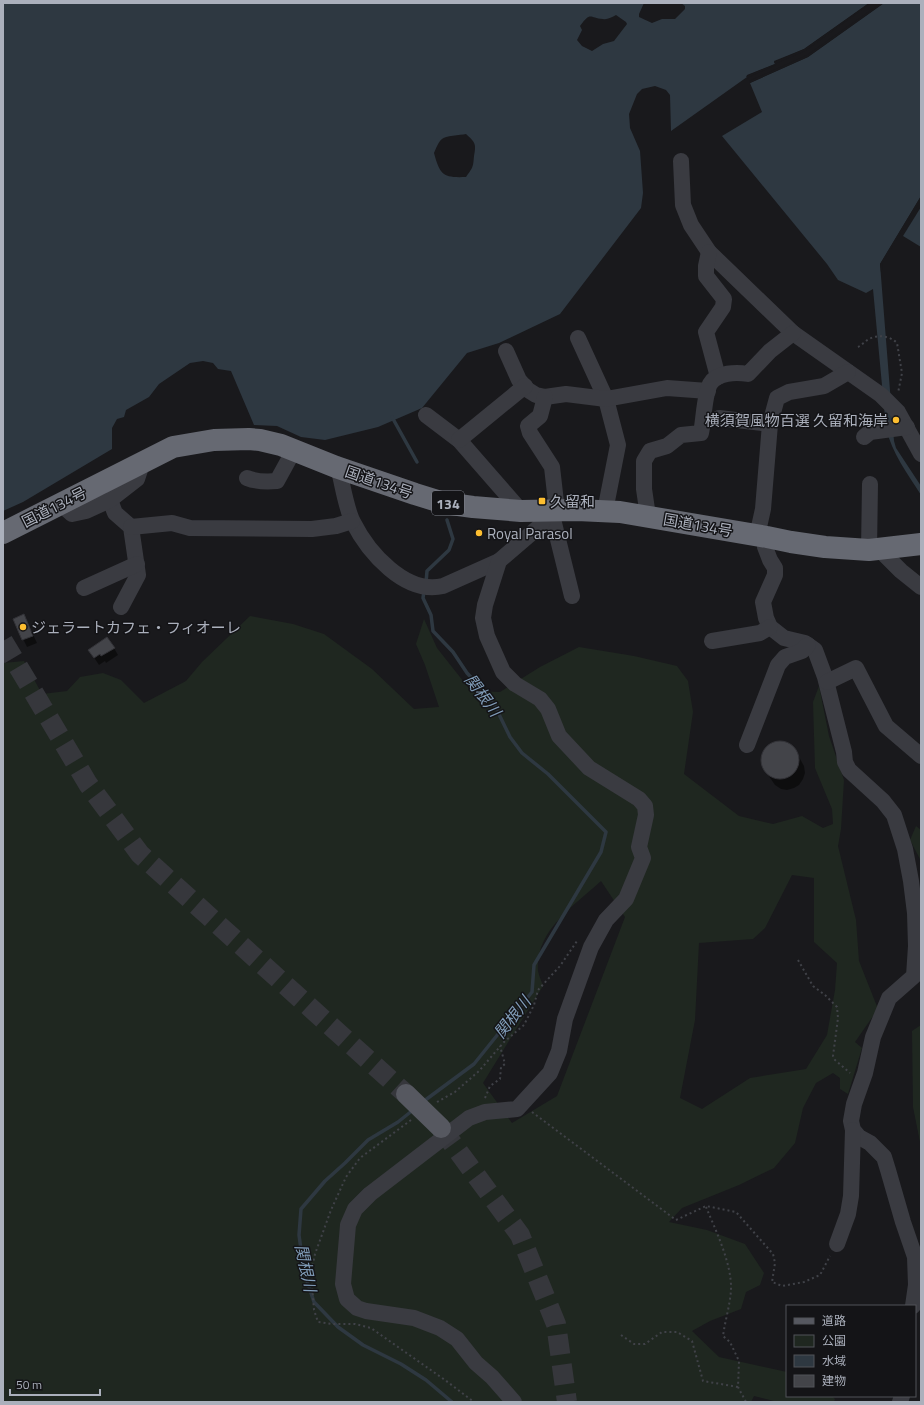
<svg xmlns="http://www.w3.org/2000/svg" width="924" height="1405" viewBox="0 0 924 1405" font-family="'Titillium Web','Noto Sans JP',sans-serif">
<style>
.green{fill:#1f2720;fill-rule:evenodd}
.water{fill:#2e3841;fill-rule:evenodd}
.pier{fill:#19191c}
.shadow{fill:#0007}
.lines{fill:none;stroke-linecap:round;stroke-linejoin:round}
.stream{stroke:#2e3841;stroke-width:3.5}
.building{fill:#434449;stroke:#333338}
.major-tunnel{stroke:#36373c;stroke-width:20;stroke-dasharray:20 10;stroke-linecap:butt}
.path{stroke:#404248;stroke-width:2;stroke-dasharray:2 3;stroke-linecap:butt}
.minor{stroke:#3a3b41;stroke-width:16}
.major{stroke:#565860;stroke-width:20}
.highway{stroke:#666972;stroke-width:22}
.poi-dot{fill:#fdbe30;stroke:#141417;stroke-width:1.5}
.labels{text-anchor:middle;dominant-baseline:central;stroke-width:3;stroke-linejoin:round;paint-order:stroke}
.shield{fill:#141417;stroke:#7e818a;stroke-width:1}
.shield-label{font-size:14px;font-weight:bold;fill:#abb0bc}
.poi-label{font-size:15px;fill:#abb0bc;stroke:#141417;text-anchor:start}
.street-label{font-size:15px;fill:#abb0bc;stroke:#141417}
.water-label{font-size:16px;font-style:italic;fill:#819db9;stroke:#141417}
</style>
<rect width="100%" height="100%" fill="#19191c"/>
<g class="green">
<path d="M250,616L293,624L324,634L372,669L414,709L439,707L425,665L416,644L424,619L437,648L471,691L500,692L540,667L579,647L634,656L677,666L688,681L693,712L684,774L739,816L773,824L802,816L823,828L833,824L832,809L815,768L813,702L819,686L829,736L844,780L841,829L838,846L856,920L859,961L878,1009L855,1042L862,1048L848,1094L840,1089V1078L833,1073L816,1083L803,1108L795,1143L774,1168L739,1185L682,1208L669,1222L707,1230L745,1244L764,1273L760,1285L746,1292L741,1309L710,1321L692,1331L719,1357L787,1372V1396H832L835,1399L834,1402H778L754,1396L751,1402H3V663L24,661L42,694L67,691L80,677L103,673L121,680L144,703L186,681L202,662ZM792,875L814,878V942L837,963L835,990L827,1035L806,1069L750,1078L702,1109L680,1098L695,1020L699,943L753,939L765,928ZM601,881L625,917L557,1096L512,1123L483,1083L543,986C542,982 539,976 538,971C535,930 574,906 601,881Z"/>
<polygon points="916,826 921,830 921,861 910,840"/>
<polygon points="921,1025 921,1147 913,1107 912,1031"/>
</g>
<g class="water">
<path d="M3,3H644L639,14V17L652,23L662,19H675L685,9V6L681,3H869L804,49L774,61L775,64L747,75V77L671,131L670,95L666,90L655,86L642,89L637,94L629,114L630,128L640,151L643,193L641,208L560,314L499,343L467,353L422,408L378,427L325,440L301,437L277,426L254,425L231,371L218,369L213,363L203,361L190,363L159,384L149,397L126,410L124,417L117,419L112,428V449L23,502L3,511ZM616,15L626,22L627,24L614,41L603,44L592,51L582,46L577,40L582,30L580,26C591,11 589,18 603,19C607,20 612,17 616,15ZM466,134C476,143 476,144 474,156C473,168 473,167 466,177C443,178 440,175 434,153C436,149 438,142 442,139C445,136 460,135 466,134Z"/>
<path d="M884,3H921V196L880,264L894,441L896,448L921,486V495C907,473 892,453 886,428L873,289L866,293L838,280L827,264L722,136L762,112L750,83L808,57Z"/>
<polygon points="921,207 921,247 903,236"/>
</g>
<g class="pier">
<polygon points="869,3 871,3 805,51 777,63 776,65 749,77 748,79 746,76 775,64 774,62 804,49"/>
<polygon points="881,3 884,3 808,57 750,83 749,81 807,55"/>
<polygon points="921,196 921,200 882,264 883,269 881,272 880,264"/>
</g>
<g class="shadow">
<polygon points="24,616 37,643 27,647 14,620"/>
<polygon points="114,648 118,655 106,663 105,661 99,665 89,650"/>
<polygon points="781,742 788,743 794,748 804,766 805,773 803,779 799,785 794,788 787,790 781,789 775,785 764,769 762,761 763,754 767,747 773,743"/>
</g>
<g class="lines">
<g class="stream">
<polyline points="392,417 417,462"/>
<polyline points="426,583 427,571 449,550 453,539 447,520"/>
<polyline points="424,1101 474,1064 532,992 534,965 601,852 606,832 548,774 522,753 510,737 494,704 480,687 467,673 453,652 433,631 431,615 423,598 424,591"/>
<polyline points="413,1110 398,1122 368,1140 345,1163 325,1181 301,1209 299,1235 304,1272 314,1302 338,1327 363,1345 401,1364 426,1380 452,1402"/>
</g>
</g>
<g class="building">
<polygon points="24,614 33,636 22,640 13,619"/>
<polygon points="107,637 115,648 101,656 100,654 94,658 88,650"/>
<circle cx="780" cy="760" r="19"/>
</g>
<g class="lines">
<g class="major-tunnel">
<polyline points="3,641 88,784 140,854 406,1094"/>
<polyline points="441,1128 520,1235 556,1324 567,1402"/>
</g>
<g class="path">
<path d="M858,347C862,345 865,341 869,339C878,334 890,336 897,343L902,373L898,393"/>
<polyline points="798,960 813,986 825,995 837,1007 838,1018 833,1056 835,1060 850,1073"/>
<polyline points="485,1098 490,1086 500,1079 501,1067 505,1064 500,1046"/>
<polyline points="437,1102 455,1092 479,1071 504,1042 524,1025 534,1005 538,990 560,966 577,941"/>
<polyline points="532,1112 676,1220 706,1206 736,1212 773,1254 775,1263 772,1282 782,1286 804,1282 820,1275 830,1256"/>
<polyline points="411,1120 360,1158 346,1177 331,1210 315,1254 311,1273 314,1310 318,1322 332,1324 355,1324 371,1328 445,1380 474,1402"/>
<path d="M706,1207C716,1231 732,1264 731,1290C730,1305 725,1321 723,1336L730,1342L739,1361L738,1387L746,1402"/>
<polyline points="621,1335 634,1344 645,1344 662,1332 677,1332 692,1341 703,1381 738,1387"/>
</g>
<g class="minor">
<polyline points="681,161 683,205 691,225 709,252 793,333 881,395 898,412 921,454"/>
<polyline points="709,252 706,266 706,276 724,299 723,307 706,332 718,377"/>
<polyline points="578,338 606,399 618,445 605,511"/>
<polyline points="506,351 519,380 528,390 536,395 545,397 566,394 606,399 667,388 708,391"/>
<polyline points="545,397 540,416 528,426 530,433 552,467 557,511"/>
<polyline points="426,415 459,440 521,511"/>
<polyline points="719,418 770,424"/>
<polyline points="864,437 870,432 907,427"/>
<polyline points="459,440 525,386"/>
<path d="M336,467L340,475C343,488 347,511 353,522C368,552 405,595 443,586L499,561"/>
<path d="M247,478C257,482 266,482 277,481L294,450"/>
<polyline points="110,500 115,513 131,527 138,575 121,607"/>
<polyline points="61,504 72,514 86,511 110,500 137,479 143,461"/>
<polyline points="551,511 572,596"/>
<path d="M648,516L644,489V461L650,451L667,446L681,435L701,433C704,419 704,396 710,384C717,372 737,372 748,374L770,351L793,333"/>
<polyline points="131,527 172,523 190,528 312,529 336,526 352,521"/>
<polyline points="757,536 763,509 770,424 777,398 789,392 824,386 848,372"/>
<polyline points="767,537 765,547 770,560 775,568 775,575 763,602 766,618 770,627 784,638 805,643 815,650 825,677 844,752 845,762 849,770 883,801 894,815 905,849 911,881 915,913 916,946 914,976 889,998 873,1037 865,1073 854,1104 851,1121 853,1130 859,1137 870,1143 884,1157 888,1170 903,1222 915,1257 916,1285 913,1306"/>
<polyline points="879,549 901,571 921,587"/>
<polyline points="869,550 870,484"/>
<polyline points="84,588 137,564"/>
<polyline points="712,641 760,633 770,627"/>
<polyline points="827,682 856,668 886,726 921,756"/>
<polyline points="747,745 778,665 785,657 802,651 808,645"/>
<polyline points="837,1244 848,1214 851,1196 853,1130"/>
<polyline points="514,1402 492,1377 476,1363 457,1339 440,1328 414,1318 366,1311 357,1308 347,1299 343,1284 348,1225 355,1209 370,1194 469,1118 485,1112 517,1109 550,1073 559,1051 565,1019 591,947 606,920 626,899 643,858 639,847 646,815 645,806 639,799 589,768 559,736 548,709 540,699 515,684 503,672 487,636 483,618 485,605 499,561 541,525 547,511"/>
<polyline points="900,1402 902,1396"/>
</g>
<polyline class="major" points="406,1094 441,1128"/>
<polyline class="highway" points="3,533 173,447 214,440 249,439 260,440 281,445 336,467 415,494 444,503 473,507 521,511 577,510 620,512 767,537 791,542 825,547 869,550 921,544"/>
</g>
<g class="poi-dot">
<circle cx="896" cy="420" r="4"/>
<rect x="538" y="497" width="8" height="8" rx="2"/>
<circle cx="479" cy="533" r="4"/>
<circle cx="23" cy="627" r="4"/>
</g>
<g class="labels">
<rect class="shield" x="432" y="491" width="32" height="24" rx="3"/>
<g class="shield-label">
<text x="448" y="503">134</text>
</g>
<g class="poi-label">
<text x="888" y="420" text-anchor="end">横須賀風物百選 久留和海岸</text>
<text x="550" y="501">久留和</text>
<text x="487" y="533">Royal Parasol</text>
<text x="31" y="627">ジェラートカフェ・フィオーレ</text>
</g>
<g class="street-label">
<text transform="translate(379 482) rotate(19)">国道134号</text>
<text transform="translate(54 507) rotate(-27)">国道134号</text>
<text transform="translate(698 525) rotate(10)">国道134号</text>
</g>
<g class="water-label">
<text transform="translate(483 695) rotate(53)">関根川</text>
<text transform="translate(512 1017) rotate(-52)">関根川</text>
<text transform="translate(306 1268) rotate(78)">関根川</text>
</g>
</g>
<rect width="924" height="1405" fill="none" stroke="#abb0bc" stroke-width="8"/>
<rect x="786" y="1305" width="130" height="92" fill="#141417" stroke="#505259"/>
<rect x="794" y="1318" width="20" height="6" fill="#565860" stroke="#505259"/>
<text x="822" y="1325" font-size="12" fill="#abb0bc">道路</text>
<rect x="794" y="1335" width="20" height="12" fill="#1f2720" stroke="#505259"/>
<text x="822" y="1345" font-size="12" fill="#abb0bc">公園</text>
<rect x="794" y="1355" width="20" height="12" fill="#2e3841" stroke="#505259"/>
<text x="822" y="1365" font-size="12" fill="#abb0bc">水域</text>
<rect x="794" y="1375" width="20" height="12" fill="#434449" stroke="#505259"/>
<text x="822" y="1385" font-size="12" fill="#abb0bc">建物</text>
<path d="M10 1389v6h90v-6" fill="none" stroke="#abb0bc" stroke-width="2"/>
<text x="16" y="1389" font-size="12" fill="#abb0bc" stroke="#141417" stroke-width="3" paint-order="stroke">50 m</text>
</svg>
